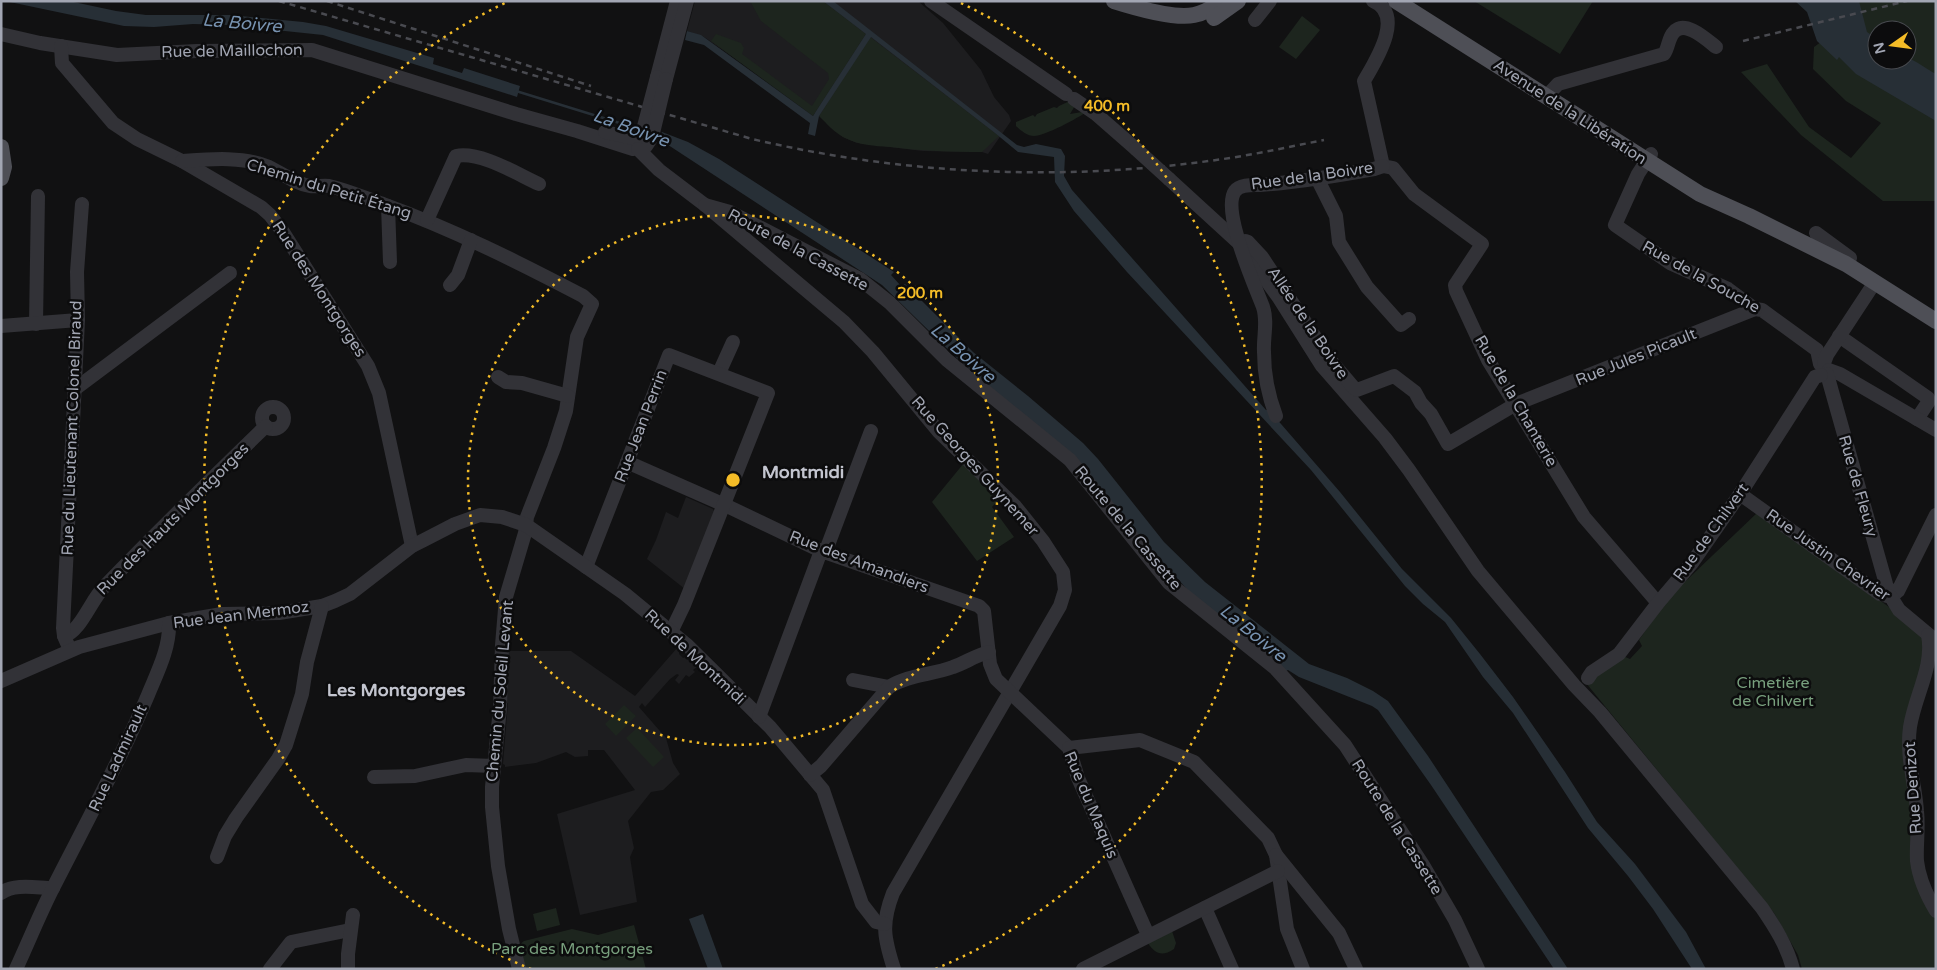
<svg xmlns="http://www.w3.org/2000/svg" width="1937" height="970" viewBox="0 0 1937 970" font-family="'Varela Round',sans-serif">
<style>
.built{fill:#1d1d1f}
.green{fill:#1d251e;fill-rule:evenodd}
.water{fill:#272f36}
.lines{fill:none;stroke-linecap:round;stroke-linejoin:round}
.stream{stroke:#272f36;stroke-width:2.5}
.minor{stroke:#323237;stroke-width:14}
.major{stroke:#4e4f56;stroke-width:16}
.rail{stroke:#494a50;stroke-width:2.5;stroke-dasharray:6 5;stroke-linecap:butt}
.minor-bridge{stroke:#323237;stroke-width:14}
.ring{fill:none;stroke:#f4bc27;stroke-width:2.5;stroke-dasharray:2.5 5}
.labels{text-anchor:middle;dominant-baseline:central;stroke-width:5;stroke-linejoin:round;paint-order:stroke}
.street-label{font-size:16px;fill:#a2a6b3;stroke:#0c0c0d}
.park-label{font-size:16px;fill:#789f7d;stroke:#0c0c0d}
.water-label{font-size:18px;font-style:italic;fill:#7792b0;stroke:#0c0c0d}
.neighbourhood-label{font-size:18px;font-weight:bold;fill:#c3c5cf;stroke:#0c0c0d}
.centre{fill:#f4bc27;stroke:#0c0c0d;stroke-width:2.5}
.ring-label{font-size:15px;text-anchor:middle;font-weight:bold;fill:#f4bc27;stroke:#0c0c0d;stroke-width:5;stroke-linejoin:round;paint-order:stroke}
</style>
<rect width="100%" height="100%" fill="#111112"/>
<g class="built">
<polygon points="695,1 918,1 943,23 981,70 994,97 1009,115 1011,121 988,154 982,152 923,151 857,143 843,137 819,116 704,37 687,31"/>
<polygon points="686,497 713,509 715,513 685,589 647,559 656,540 666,512 678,518"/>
<polygon points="678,647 680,649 679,654 683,658 688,656 698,666 693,670 695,672 689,677 686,675 679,684 675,680 679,675 677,674 670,679 645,707 642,703 639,707 666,738 673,763 680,774 663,790 651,792 628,821 634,848 630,857 637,902 580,915 557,814 635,790 604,750 588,750 588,756 575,757 566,752 536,763 505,767 505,765 503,764 508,703 507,703 508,651 571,651 635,696"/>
</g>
<g class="green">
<polygon points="750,1 823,1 866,34 813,116 711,41 716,34 741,43 744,48 742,54 812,106 829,79 828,73 761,21"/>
<polygon points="1474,1 1593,1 1560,54"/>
<path d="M1837,1H1936V201H1883L1801,135L1741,72L1767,64L1809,127L1851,158L1881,123L1846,101L1813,69L1814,47L1832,34ZM1877,30H1907V60H1877Z"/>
<polygon points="1302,16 1320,30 1296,59 1279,47"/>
<path d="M870,37L999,136L982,152C951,152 921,151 890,147C874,146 859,145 845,138C835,133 827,124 819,116Z"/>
<path d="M1074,99L1076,104L1070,114L1088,111C1078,118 1045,136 1034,136C1028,136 1021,131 1016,126V122L1033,115L1035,117L1037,114L1054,107L1057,108L1059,106Z"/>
<polygon points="964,463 1000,498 992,507 1014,537 977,561 932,502"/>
<polygon points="1758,512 1761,512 1901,616 1927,642 1907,728 1929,910 1936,920 1936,969 1802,969 1798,955 1774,913 1586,683 1623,656 1630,659 1642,646 1639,640 1668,598"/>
<polygon points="624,705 636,716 616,736 605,724"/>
<polygon points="637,728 664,757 653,767 626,738"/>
<polygon points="556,908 560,925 537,931 533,914"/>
<polygon points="634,925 646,969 522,969 518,946 524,941 572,929 598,935"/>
<path d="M1172,931L1176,943L1174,949C1162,957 1155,954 1148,943Z"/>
</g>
<g class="water">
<polygon points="5,1 69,1 116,11 146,15 230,15 303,22 326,26 434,58 433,64 462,73 464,68 520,86 517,97 323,35 228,25 193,24 154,27 124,26"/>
<polygon points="823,1 833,1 1017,145 1024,147 1036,144 1061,149 1065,156 1064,176 1072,190 1266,410 1269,410 1340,492 1402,569 1451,618 1480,654 1513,697 1565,772 1597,822 1635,864 1686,932 1706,969 1692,969 1653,909 1628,876 1588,828 1513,713 1483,677 1445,622 1423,604 1405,586 1311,470 1127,272 1074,211 1055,182 1054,157 1018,152 995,133 871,37 819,116 815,136 808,134 810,123 704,45 685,40 687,31 701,35 813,116 866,34"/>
<path d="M1795,1H1859L1867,32L1877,39V60H1907V58C1917,61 1926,69 1936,74V121L1856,74L1839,57L1837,60L1817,41L1807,12Z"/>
<polygon points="662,132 688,142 719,159 894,272 891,275 901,286 905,284 973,352 1028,396 1083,443 1098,459 1164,542 1205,582 1309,664 1347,678 1373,691 1388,701 1428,756 1568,969 1554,969 1431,785 1378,710 1372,706 1299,677 1288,670 1286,671 1194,597 1176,577 1157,559 1083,466 961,362 882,285 659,139"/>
<polygon points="703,914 723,969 708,969 689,919"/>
</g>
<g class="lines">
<polyline class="stream" points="516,91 639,129"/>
<g class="minor">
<polyline points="931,1 1066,94"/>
<path d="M1373,1C1406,14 1375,62 1364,81L1383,166L1393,168L1414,194L1482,244L1455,285L1456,291L1488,360L1584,517L1658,603"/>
<polyline points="1255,20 1270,1"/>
<polyline points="1,34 40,43 117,55 197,51 312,50 516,114 577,131 633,149 646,146 652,137"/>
<polyline points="61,46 62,63 113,123 137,139 182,161 261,207 270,215 283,232 368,366 379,393 412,546"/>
<polyline points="657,77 677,1"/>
<polyline points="666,79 687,1"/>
<path d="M1546,97L1558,84L1664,54C1669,47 1668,38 1674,32C1685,19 1707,40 1716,47"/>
<polyline points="1074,99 1096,114 1136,149"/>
<polyline points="605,132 637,139"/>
<path d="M638,149L659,170L705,205L844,322L873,352L939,432L1015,506L1043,541L1063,572L1065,590L1060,606L893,893C881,924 884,938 894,969"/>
<polyline points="1651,154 1638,174 1615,225 1670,263 1728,289 1755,309 1762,310 1817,350 1820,364"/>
<path d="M182,161C210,159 243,156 269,167C282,173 295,184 310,186C316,187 323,185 329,186C347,190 365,198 383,204C452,229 518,262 583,296L592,304L577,337L566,411L554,448L527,517L525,533L506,597L502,645L500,708L492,787V807L498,866L509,929L519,969"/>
<polyline points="1317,178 1336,216 1339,242 1367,287 1401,325 1409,319"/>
<path d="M1169,179L1240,244L1279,298L1322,366L1385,438L1409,470L1478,571L1574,685L1600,712L1762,908C1775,927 1787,946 1793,969"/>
<polyline points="705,205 730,212 860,279 890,303 947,360 1070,460 1169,583 1275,668 1345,745 1423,865 1455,920 1478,969"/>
<polyline points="388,206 390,262"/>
<path d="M427,220L456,156C480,151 517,174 539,184"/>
<polyline points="1816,233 1850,258 1846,264"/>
<polyline points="1240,243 1245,241 1248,242 1262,257 1331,361 1354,388 1357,390 1394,376 1415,392 1421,403 1431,414 1448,444 1516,404 1755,309"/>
<polyline points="450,285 458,275 471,240"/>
<polyline points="36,324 38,196"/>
<polyline points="1,326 78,320"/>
<polyline points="1839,336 1928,398 1929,401 1917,419"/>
<polyline points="1824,363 1827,355 1875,282"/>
<polyline points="1829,370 1840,374 1936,430"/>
<polyline points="719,373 733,342"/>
<polyline points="1827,374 1886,584 1891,597 1898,591 1936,515"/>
<polyline points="498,377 506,382 522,383 568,396"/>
<polyline points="75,389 230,273"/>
<circle cx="273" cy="418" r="11"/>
<path d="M1276,416C1268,395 1264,374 1264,352C1263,337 1268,322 1263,307C1255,286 1221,210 1235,191C1240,184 1253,185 1260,185C1298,182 1336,176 1374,169L1383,166"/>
<polyline points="627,462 729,507 821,551 979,606 984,611 990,664 996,679 1069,748 1078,778 1148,935"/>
<polyline points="1740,494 1880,594 1891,597 1899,610 1935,640"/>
<polyline points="825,553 871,431"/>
<polyline points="586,567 669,355 768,393 684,605 671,632"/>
<path d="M1928,635C1934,667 1915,695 1910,727C1906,755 1915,784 1917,811C1919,828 1916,845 1917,861C1919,878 1927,896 1936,911"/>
<path d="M64,636C80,632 91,600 104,587C157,532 211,479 266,426"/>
<polyline points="70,650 64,636 63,628 78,320 77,272 82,204"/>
<polyline points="1588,678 1592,672 1619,654 1658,603 1692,563 1740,494 1815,377 1821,375"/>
<polyline points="853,680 889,687"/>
<polyline points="1,681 79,647 169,623 222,614 279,613 322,606 335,601 350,594 412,546 424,540 455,524 480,515 502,517 526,525 625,594 688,646 770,727 823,790 862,904 876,922 885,924"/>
<polyline points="759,717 821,551"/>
<polyline points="1069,748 1140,740 1194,762 1268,838 1276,855 1287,929 1303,969"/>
<path d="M810,775L821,766L889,687C908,675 931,675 953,667C965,663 976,655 989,652"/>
<polyline points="374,777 415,776 466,765 494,766"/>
<polyline points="1276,855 1339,933 1356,969"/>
<polyline points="217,857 225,836 236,818 278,759 286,745 302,694 307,662 322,606"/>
<path d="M1,893C15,883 37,888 53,888"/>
<polyline points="1205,908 1232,969"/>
<path d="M16,969C29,941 40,913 54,886C86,823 120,761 148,695C157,673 170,648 169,623"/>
<polyline points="270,969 291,942 350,930"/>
<polyline points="348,969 348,954 353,915"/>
<polyline points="1083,969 1278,871"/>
</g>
<g class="major">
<path d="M1114,1C1133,7 1174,19 1194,15C1204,13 1213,8 1221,1"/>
<polyline points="1396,1 1700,194 1749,216 1846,264 1936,321"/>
<polyline points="1214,18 1238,1"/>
<polyline points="1,147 4,167 1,178"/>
</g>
<g class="rail">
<path d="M279,1L752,139C909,176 1071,182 1230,158C1262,153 1293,146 1324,140"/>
<polyline points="327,1 591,86"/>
<polyline points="1743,41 1907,1"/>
</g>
<g class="minor-bridge">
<polyline points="642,134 657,77"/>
<polyline points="652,137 666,79"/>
<polyline points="1136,149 1169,179"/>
</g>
</g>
<g class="ring">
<circle cx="733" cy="480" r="265"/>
<path d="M531 969A529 529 0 0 1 505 3M961 3A529 529 0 0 1 935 969"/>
</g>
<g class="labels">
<g class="street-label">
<text transform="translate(232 51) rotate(-1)">Rue de Maillochon</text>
<text transform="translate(1570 112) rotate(33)">Avenue de la Libération</text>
<text transform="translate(1312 176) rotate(-8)">Rue de la Boivre</text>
<text transform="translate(329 189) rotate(17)">Chemin du Petit Étang</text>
<text transform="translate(798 250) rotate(28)">Route de la Cassette</text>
<text transform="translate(1701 277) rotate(29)">Rue de la Souche</text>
<text transform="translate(319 289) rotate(57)">Rue des Montgorges</text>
<text transform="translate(1308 323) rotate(56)">Allée de la Boivre</text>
<text transform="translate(1636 357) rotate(-22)">Rue Jules Picault</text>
<text transform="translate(1516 401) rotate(60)">Rue de la Chanterie</text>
<text transform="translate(641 426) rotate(-69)">Rue Jean Perrin</text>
<text transform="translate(72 428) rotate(-88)">Rue du Lieutenant Colonel Biraud</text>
<text transform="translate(975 466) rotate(48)">Rue Georges Guynemer</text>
<text transform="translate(1858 486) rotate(74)">Rue de Fleury</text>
<text transform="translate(173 519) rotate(-45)">Rue des Hauts Montgorges</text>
<text transform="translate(1128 528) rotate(50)">Route de la Cassette</text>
<text transform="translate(1711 532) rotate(-54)">Rue de Chilvert</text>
<text transform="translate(1828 555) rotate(35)">Rue Justin Chevrier</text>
<text transform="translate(859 562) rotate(21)">Rue des Amandiers</text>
<text transform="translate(241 615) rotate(-7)">Rue Jean Mermoz</text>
<text transform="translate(695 657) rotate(43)">Rue de Montmidi</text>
<text transform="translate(500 691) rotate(-85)">Chemin du Soleil Levant</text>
<text transform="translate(118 758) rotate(-65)">Rue Ladmirault</text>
<text transform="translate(1913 788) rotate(-94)">Rue Denizot</text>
<text transform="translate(1091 805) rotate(67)">Rue du Maquis</text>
<text transform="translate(1397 827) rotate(58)">Route de la Cassette</text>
</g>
<g class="park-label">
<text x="1773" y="683">Cimetière<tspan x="1773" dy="18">de Chilvert</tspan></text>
<text x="572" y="949">Parc des Montgorges</text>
</g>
<g class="water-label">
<text transform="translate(242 23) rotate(5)">La Boivre</text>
<text transform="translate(631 128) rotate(20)">La Boivre</text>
<text transform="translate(963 353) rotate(41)">La Boivre</text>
<text transform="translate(1253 633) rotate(39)">La Boivre</text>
</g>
<g class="neighbourhood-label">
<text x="803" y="472">Montmidi</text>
<text x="396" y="690">Les Montgorges</text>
</g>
</g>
<circle cx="733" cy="480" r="8" class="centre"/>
<g class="ring-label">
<text x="1107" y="111">400 m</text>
<text x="920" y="298">200 m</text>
</g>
<rect width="1937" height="970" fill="none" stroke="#a2a6b3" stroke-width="5"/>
<g transform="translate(1892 45) rotate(256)"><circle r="24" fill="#0c0c0d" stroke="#484a4f"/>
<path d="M0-4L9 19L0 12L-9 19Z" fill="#f4bc27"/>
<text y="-8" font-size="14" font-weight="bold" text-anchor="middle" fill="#a2a6b3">N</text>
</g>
</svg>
